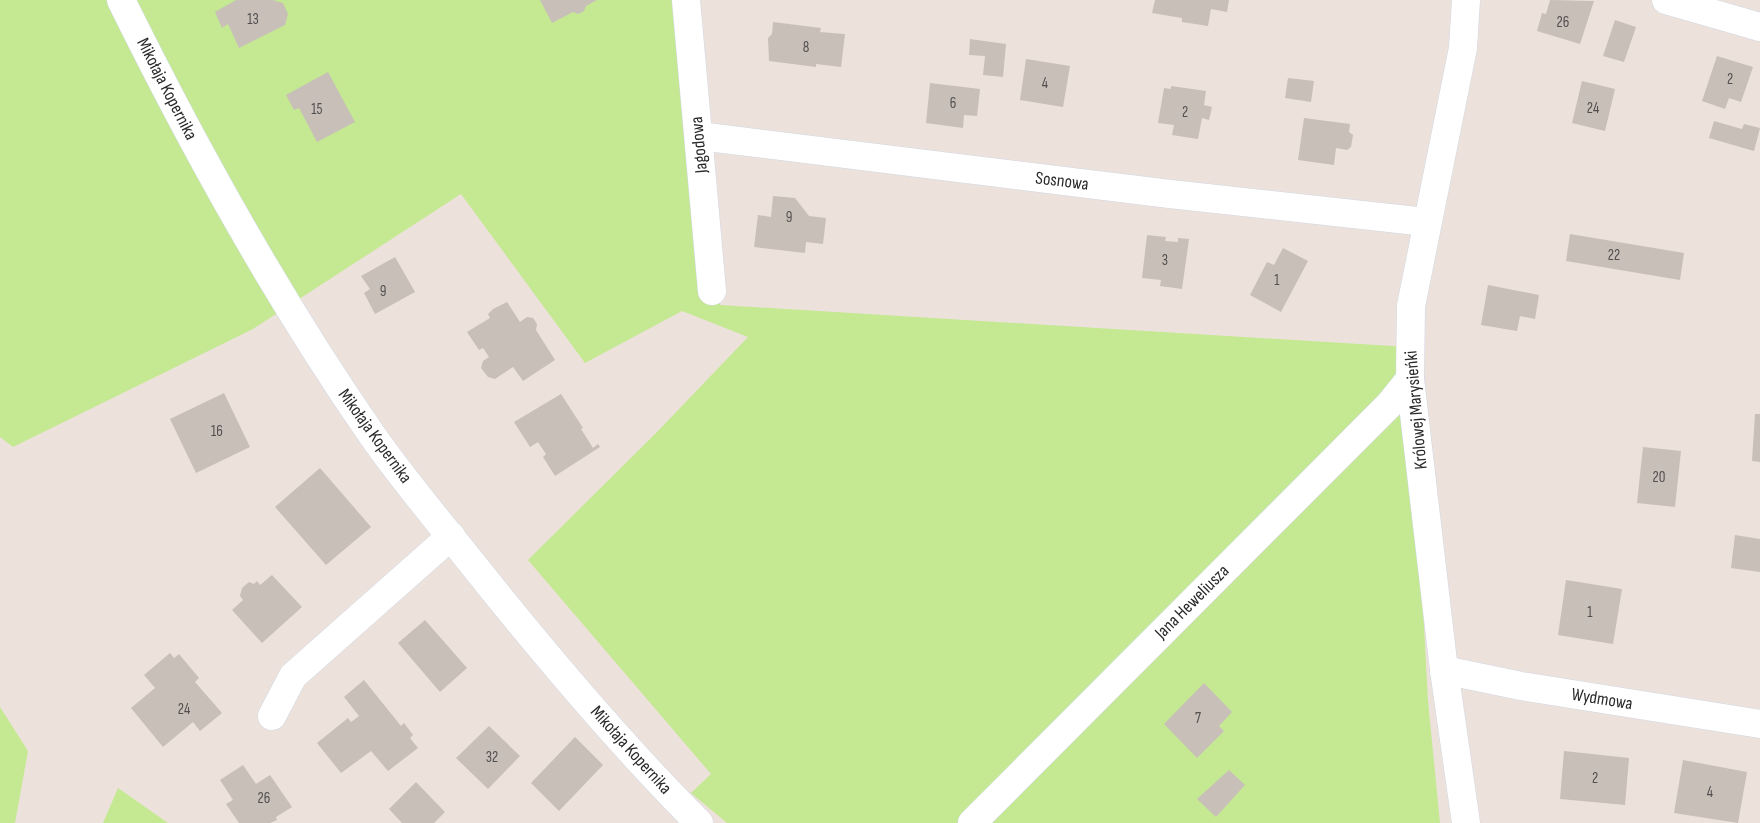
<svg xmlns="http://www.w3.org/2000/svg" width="1760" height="823" viewBox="0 0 1760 823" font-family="'Sofia Sans Condensed',sans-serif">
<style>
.green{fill:#c4e992}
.building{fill:#c8bfb9}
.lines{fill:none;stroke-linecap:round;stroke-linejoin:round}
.minor-casing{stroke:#d0d8e4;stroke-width:29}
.minor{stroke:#fff;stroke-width:28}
.labels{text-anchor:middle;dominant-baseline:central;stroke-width:4;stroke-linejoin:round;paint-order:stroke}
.number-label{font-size:15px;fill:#524f4e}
.street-label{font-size:18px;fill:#2a2a2a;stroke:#fff}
</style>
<rect width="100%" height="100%" fill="#ede1db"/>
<g class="green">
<polygon points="0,0 672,0 720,305 1409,347 1428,701 1440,823 727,823 691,793 711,774 528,560 657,432 748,337 682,311 585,363 461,194 253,329 13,447 0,437"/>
<polygon points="0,707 28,751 15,823 0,823"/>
<polygon points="118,788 168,823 103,823"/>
</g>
<g class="building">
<polygon points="236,0 273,0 283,3 288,14 285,25 239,48 228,24 222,28 215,12"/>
<polygon points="540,0 597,0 586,6 584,11 578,14 573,12 552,23"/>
<polygon points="1155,0 1229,0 1227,12 1211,9 1208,26 1182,22 1182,18 1152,13"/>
<polygon points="1550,0 1594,1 1580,44 1537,31 1542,13 1546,14"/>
<polygon points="1615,20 1636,27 1624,62 1603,56"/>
<polygon points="773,22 821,28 820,32 845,34 841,67 816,64 816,67 769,61 768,38 772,34"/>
<polygon points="970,39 1006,44 1003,77 983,75 985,56 969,55"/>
<polygon points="1717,56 1753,67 1741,102 1729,98 1725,109 1702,101"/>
<polygon points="1026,59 1070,66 1063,107 1020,100"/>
<polygon points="328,72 355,122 317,142 299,108 294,110 286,95"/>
<polygon points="1288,78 1314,81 1311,102 1285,98"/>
<polygon points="1582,81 1615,89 1605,131 1572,123"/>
<polygon points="930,83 980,89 977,116 964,115 963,128 926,123"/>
<polygon points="1171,86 1206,91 1204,105 1212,107 1209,120 1202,118 1198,139 1172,135 1174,125 1158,123 1164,88 1171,89"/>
<polygon points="1304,118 1350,124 1349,132 1353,135 1351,147 1347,150 1336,148 1334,165 1298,160"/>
<polygon points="1714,121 1742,129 1744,124 1760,128 1754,151 1709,138"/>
<polygon points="773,196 795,198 809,216 826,218 823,244 806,242 805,253 754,247 758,215 771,217"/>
<polygon points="1570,234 1684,253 1680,280 1566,261"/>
<polygon points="1147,235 1166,237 1165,241 1178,242 1178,238 1189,239 1182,289 1160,286 1161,280 1142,278"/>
<polygon points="1283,248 1308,261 1281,312 1250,295 1267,262 1274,265"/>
<polygon points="395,257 415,292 375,314 364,293 370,289 361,276"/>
<polygon points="1488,285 1539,295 1535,319 1520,316 1517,331 1481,325"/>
<polygon points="507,302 520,322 527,317 533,318 537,324 536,330 555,360 523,381 513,367 495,379 488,377 481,368 483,361 489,357 483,348 479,350 467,332 490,318 488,314 493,309"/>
<polygon points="224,393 250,447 196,473 170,419"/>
<polygon points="561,394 583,428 581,429 593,448 598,444 600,447 555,476 543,457 546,454 538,442 530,447 514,422"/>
<polygon points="1755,414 1760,414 1760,462 1752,461"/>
<polygon points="1643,447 1681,451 1675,507 1637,503"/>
<polygon points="320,468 371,527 326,565 275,507"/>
<polygon points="1735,535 1760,539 1760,572 1731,568"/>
<polygon points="272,575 302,607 262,643 232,610 243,600 240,596 242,588 249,582 254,584 257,581 260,585"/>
<polygon points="1566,580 1622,589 1613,644 1558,635"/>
<polygon points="425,620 467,668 440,692 398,643"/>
<polygon points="170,653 174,658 179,654 199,678 195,682 222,713 200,731 193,722 163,747 131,708 155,688 144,675"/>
<polygon points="364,680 401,726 404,723 413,735 410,738 418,748 388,771 371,751 341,773 317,743 348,718 351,722 359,716 344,697"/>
<polygon points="1204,683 1232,712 1219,726 1224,731 1197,758 1164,724"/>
<polygon points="489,726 520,756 488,789 456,758"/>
<polygon points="575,737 603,765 559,811 531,783"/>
<polygon points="1564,751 1629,758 1625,805 1560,799"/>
<polygon points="1683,760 1747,772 1738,823 1674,813"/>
<polygon points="243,765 256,784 270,775 292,807 276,817 277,820 270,823 239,823 226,804 233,800 220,780"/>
<polygon points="1229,770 1245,785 1216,817 1197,799"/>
<polygon points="416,782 445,812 434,823 402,823 389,809"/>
</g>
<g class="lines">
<g class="minor-casing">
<g id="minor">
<path d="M121,0C195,150 277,298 372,435C404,481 441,524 475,567C546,656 619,743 699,823"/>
<polyline points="686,0 712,291"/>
<polyline points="1666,0 1760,27"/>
<polyline points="699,136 1170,194 1426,222"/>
<polyline points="1444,670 1521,686 1760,724"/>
<polyline points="272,716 293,676 451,536"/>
<polyline points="972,823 1389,405 1410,379"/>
<polyline points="1466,823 1444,670 1410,379 1411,306 1463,48 1466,0"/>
</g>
</g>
<use href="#minor" class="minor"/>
</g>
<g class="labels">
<g class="number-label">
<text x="253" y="19">13</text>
<text x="1563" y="22">26</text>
<text x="806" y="47">8</text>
<text x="1730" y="79">2</text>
<text x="1045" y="83">4</text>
<text x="953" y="103">6</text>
<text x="1593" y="108">24</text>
<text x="317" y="109">15</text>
<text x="1185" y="112">2</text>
<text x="789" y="217">9</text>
<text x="1614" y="255">22</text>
<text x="1165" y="260">3</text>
<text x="1277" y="280">1</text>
<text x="383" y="291">9</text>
<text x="217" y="431">16</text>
<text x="1659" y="477">20</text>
<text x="1590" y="612">1</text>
<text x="184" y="709">24</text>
<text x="1198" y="718">7</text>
<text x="492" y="757">32</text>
<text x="1595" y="778">2</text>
<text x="1710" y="792">4</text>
<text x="264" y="798">26</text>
</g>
<g class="street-label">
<text transform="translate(167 89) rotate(63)">Mikołaja Kopernika</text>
<text transform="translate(699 145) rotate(-95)">Jagodowa</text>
<text transform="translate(1062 181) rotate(7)">Sosnowa</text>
<text transform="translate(1416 410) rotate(-95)">Królowej Marysieńki</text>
<text transform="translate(375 436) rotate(54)">Mikołaja Kopernika</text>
<text transform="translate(1192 602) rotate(-45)">Jana Heweliusza</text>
<text transform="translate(1602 699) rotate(9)">Wydmowa</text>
<text transform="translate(631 750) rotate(48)">Mikołaja Kopernika</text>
</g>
</g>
</svg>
